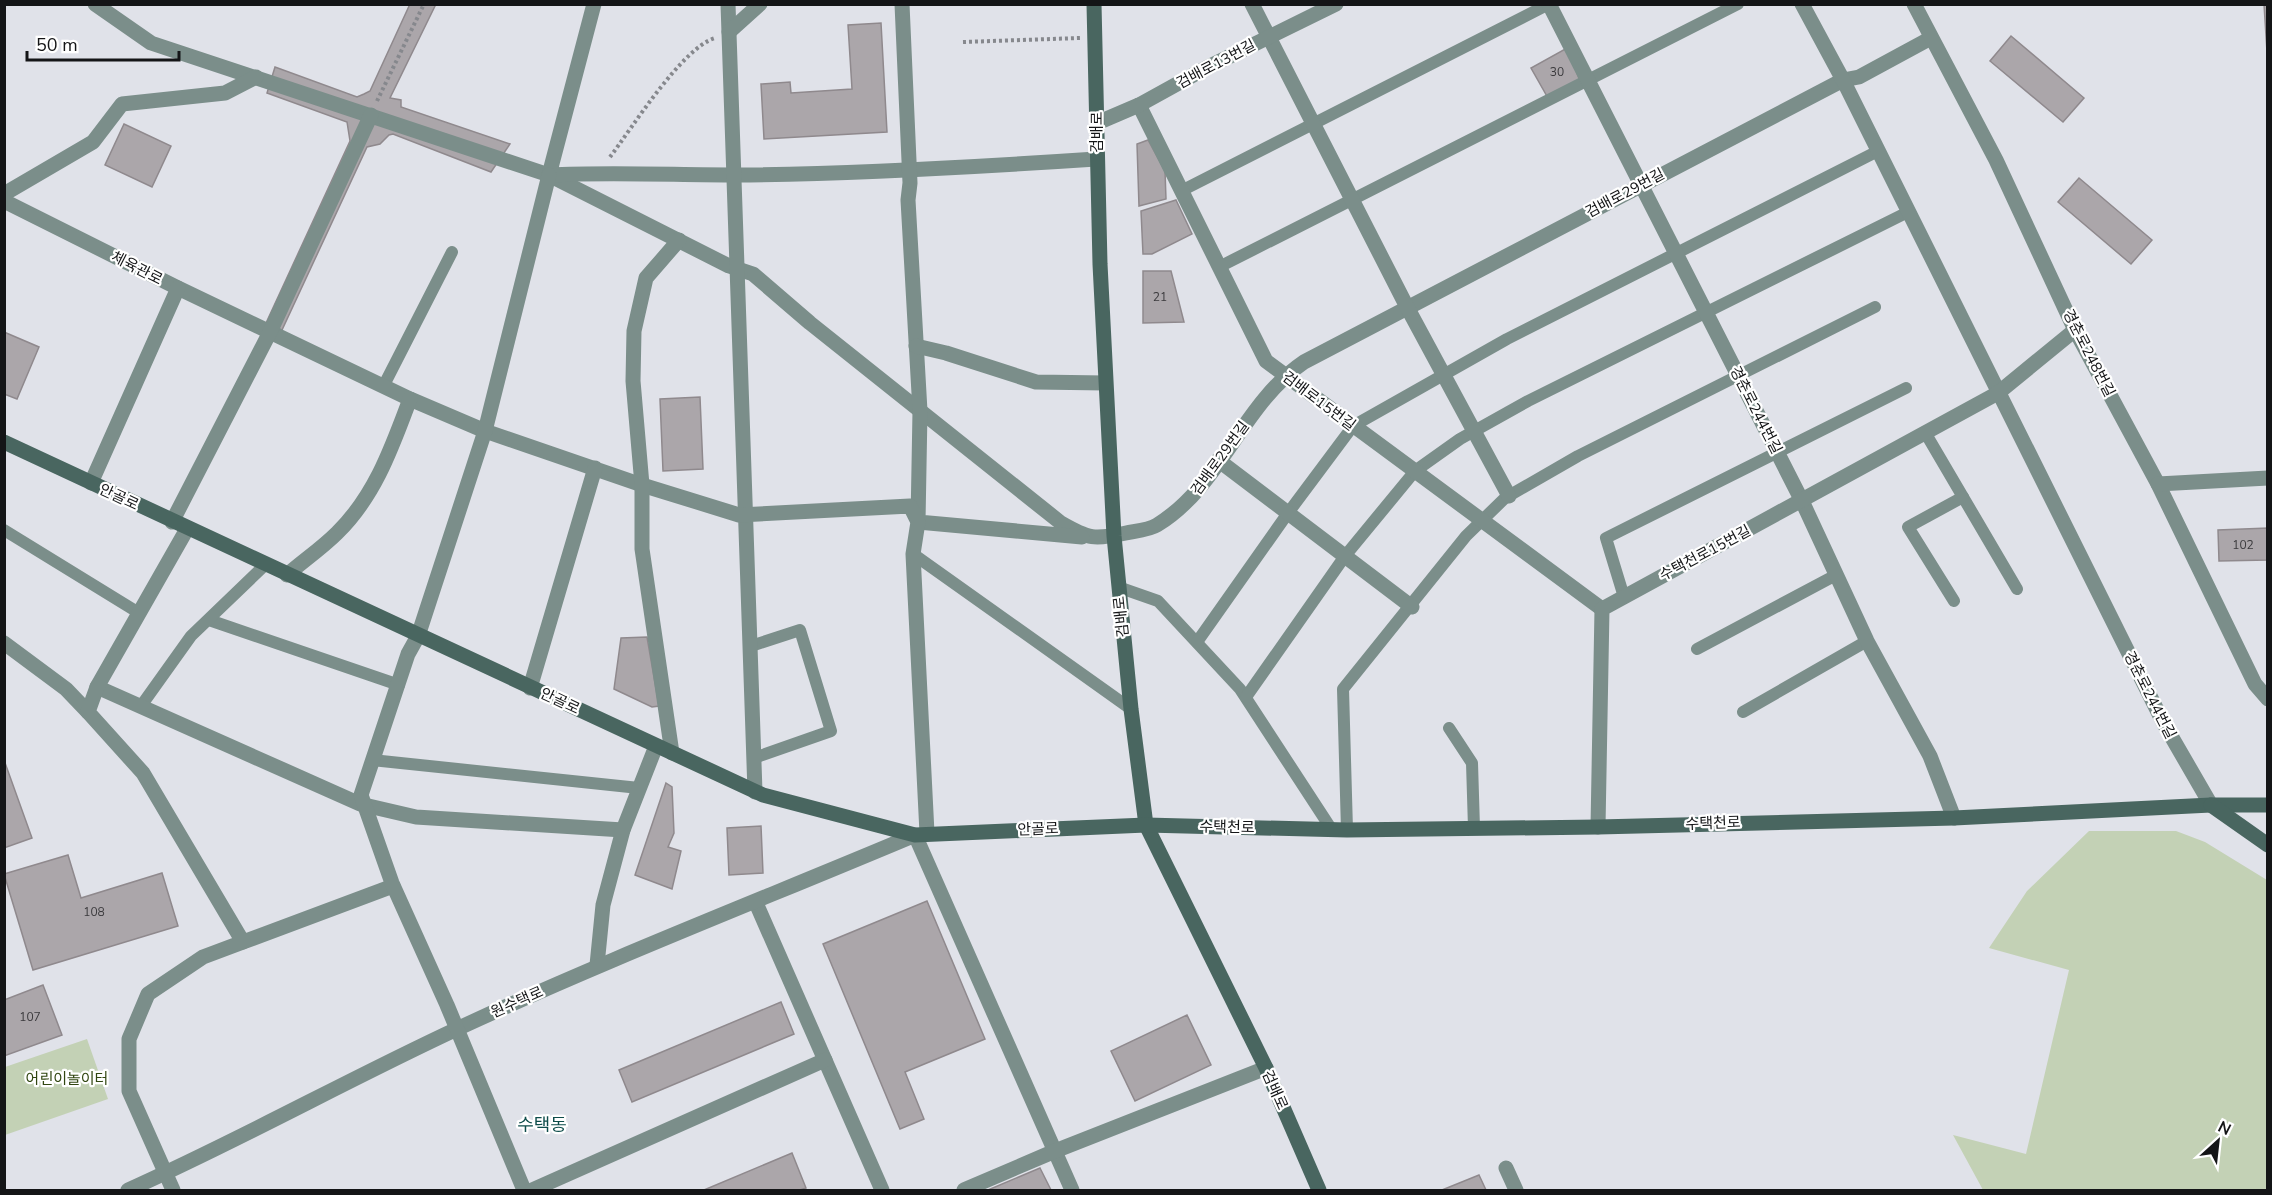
<svg xmlns="http://www.w3.org/2000/svg" width="2272" height="1195" viewBox="0 0 2272 1195" font-family="'Nunito Sans','Noto Sans KR',sans-serif">
<style>
.green{fill:#c3d1b5}
.building{fill:#aba6aa;stroke:#8f898d;stroke-width:1.5}
.lines{fill:none;stroke-linecap:round;stroke-linejoin:round}
.path{stroke:#86888d;stroke-width:4;stroke-dasharray:3 3;stroke-linecap:butt}
.lane{stroke:#7b8e8a;stroke-width:12}
.street{stroke:#7b8e8a;stroke-width:15}
.secondary{stroke:#496660;stroke-width:15}
.labels{text-anchor:middle;dominant-baseline:central;stroke-width:4.5;stroke-linejoin:round;paint-order:stroke}
.number-label{font-size:12px;fill:#3a393c}
.street-label{font-size:15px;fill:#141517;stroke:#fff}
.park-label{font-size:15px;fill:#314611;stroke:#fff}
.quarter-label{font-size:18px;fill:#0e4c4a;stroke:#fff}
</style>
<rect width="100%" height="100%" fill="#e0e2e9"/>
<g class="green">
<polygon points="2089,831 2176,831 2205,842 2267,880 2267,1190 1983,1190 1953,1135 2026,1154 2069,970 1989,948 2027,891"/>
<polygon points="87,1039 108,1099 5,1135 5,1067"/>
</g>
<g class="building">
<polygon points="410,4 436,4 390,98 401,100 401,107 510,144 491,172 393,134 389,135 380,144 367,147 282,330 266,323 350,141 347,122 267,93 275,67 357,97 364,94 370,91"/>
<polygon points="2264,4 2268,4 2268,68"/>
<polygon points="881,23 887,132 764,139 761,84 790,82 791,93 852,89 848,25"/>
<polygon points="2011,36 2084,98 2063,122 1990,61"/>
<polygon points="1567,48 1580,81 1548,98 1531,68"/>
<polygon points="124,124 171,146 152,187 105,165"/>
<polygon points="1148,140 1165,171 1166,199 1139,206 1137,144"/>
<polygon points="2079,178 2152,240 2131,264 2058,202"/>
<polygon points="1176,200 1192,234 1152,254 1143,254 1141,211"/>
<polygon points="1143,271 1171,271 1184,322 1143,323"/>
<polygon points="4,332 39,347 17,399 4,394"/>
<polygon points="700,397 703,469 663,471 660,399"/>
<polygon points="2268,528 2268,560 2219,561 2218,530"/>
<polygon points="647,637 659,706 652,707 614,689 621,638"/>
<polygon points="4,760 32,838 4,848"/>
<polygon points="666,783 672,787 674,833 668,847 681,851 672,889 635,875"/>
<polygon points="761,826 763,873 729,875 727,828"/>
<polygon points="68,855 81,898 162,873 178,926 33,970 4,874"/>
<polygon points="927,901 985,1039 905,1072 924,1119 900,1129 823,944"/>
<polygon points="43,985 62,1035 4,1056 4,1000"/>
<polygon points="781,1002 794,1034 632,1102 619,1070"/>
<polygon points="1187,1015 1211,1065 1135,1101 1111,1051"/>
<polygon points="792,1153 806,1188 800,1190 704,1190"/>
<polygon points="1040,1168 1051,1190 988,1190"/>
<polygon points="1479,1175 1486,1190 1442,1190"/>
</g>
<g class="lines">
<g class="path">
<polyline points="963,42 1080,38"/>
<polyline points="377,101 424,4"/>
<path d="M610,157C632,128 682,48 715,38"/>
</g>
<g class="lane">
<polyline points="1181,191 1549,4"/>
<polyline points="1219,267 1738,4"/>
<polyline points="383,387 452,252"/>
<polyline points="1926,434 2017,589"/>
<polyline points="4,530 139,613"/>
<polyline points="913,554 1131,709"/>
<polyline points="1118,587 1158,601 1240,689 1332,830"/>
<polyline points="1624,597 1606,538 1906,388"/>
<polyline points="1954,601 1908,527 1963,497"/>
<polyline points="209,620 399,685"/>
<polyline points="1197,642 1288,513 1353,426 1507,339 1878,151"/>
<polyline points="751,646 800,630 831,731 754,758"/>
<polyline points="1697,649 1836,575"/>
<polyline points="1246,697 1345,556 1415,471 1460,439 1528,401 1908,212"/>
<polyline points="141,706 191,636 265,565"/>
<polyline points="1743,712 1867,641"/>
<polyline points="1449,728 1472,763 1474,828"/>
<polyline points="372,760 639,788"/>
<polyline points="1347,830 1343,689 1466,536 1505,498 1578,456 1875,307"/>
</g>
<g class="street">
<path d="M95,4L151,43L549,175L729,266L753,274L810,323L1061,523C1089,539 1094,540 1126,533C1136,531 1149,530 1157,525C1221,486 1242,404 1304,362L1843,80L1859,77L1931,38"/>
<path d="M594,4L549,175C611,172 674,175 736,175C856,174 976,167 1096,159"/>
<polyline points="728,4 755,792"/>
<polyline points="902,4 910,183 908,200 920,411 918,522 1082,537"/>
<polyline points="1252,4 1407,307 1509,496"/>
<polyline points="1549,4 1802,501 1867,641 1930,756 1954,818"/>
<polyline points="1802,4 1843,80 2163,722 2211,805"/>
<polyline points="1914,4 1996,160 2075,330 2158,484 2255,684 2268,699"/>
<polyline points="729,32 760,4"/>
<polyline points="1139,105 1266,361 1602,609"/>
<polyline points="1097,123 1139,105 1206,68 1336,4"/>
<polyline points="4,194 93,142 122,104 225,93 256,77"/>
<polyline points="4,201 178,288 410,399 485,431 642,485 739,515 910,506 918,522 913,554 927,833"/>
<polyline points="916,346 946,353 1036,382 1105,383"/>
<polyline points="1218,460 1412,607"/>
<polyline points="91,483 178,288"/>
<polyline points="2158,484 2268,478"/>
<polyline points="172,522 270,332 371,115"/>
<path d="M287,575C303,561 322,548 337,533C375,496 392,447 410,399"/>
<polyline points="4,643 66,689 88,712"/>
<polyline points="97,687 360,804 416,817 623,830"/>
<polyline points="530,688 595,468"/>
<polyline points="672,753 642,549 642,485 633,381 634,331 646,278 679,240"/>
<polyline points="1598,827 1602,609 1998,393 2075,330"/>
<polyline points="756,903 882,1190"/>
<polyline points="243,942 393,886"/>
<polyline points="597,965 603,905 623,830 656,746"/>
<polyline points="1506,1168 1516,1190"/>
<path d="M128,1190C240,1140 347,1080 459,1028C608,959 763,899 915,835L1072,1190"/>
<polyline points="173,1190 129,1091 129,1039 148,994 203,957 243,942 143,773 88,712 97,687 187,529"/>
<polyline points="524,1190 447,1005 392,883 361,795 408,654 418,636 485,431 549,175"/>
<polyline points="532,1190 825,1060"/>
<polyline points="964,1190 1055,1151 1266,1068"/>
</g>
<g class="secondary">
<polyline points="1094,4 1100,264 1114,536 1131,709 1146,825 1266,1068 1319,1190"/>
<polyline points="4,442 763,795 915,835 1146,825 1347,830 1598,827 1954,818 2211,805 2268,805"/>
<polyline points="2211,805 2268,845"/>
</g>
</g>
<g class="labels">
<g class="number-label">
<text x="1557" y="72">30</text>
<text x="1160" y="297">21</text>
<text x="2243" y="545">102</text>
<text x="94" y="912">108</text>
<text x="30" y="1017">107</text>
</g>
<g class="street-label">
<text transform="translate(1216 64) rotate(-28)">검배로13번길</text>
<text transform="translate(1097 132) rotate(-90)">검배로</text>
<text transform="translate(1625 193) rotate(-28)">검배로29번길</text>
<text transform="translate(137 268) rotate(27)">체육관로</text>
<text transform="translate(2089 353) rotate(63)">경춘로248번길</text>
<text transform="translate(1319 401) rotate(37)">검배로15번길</text>
<text transform="translate(1756 410) rotate(63)">경춘로244번길</text>
<text transform="translate(1220 458) rotate(-54)">검배로29번길</text>
<text transform="translate(119 497) rotate(25)">안골로</text>
<text transform="translate(1705 553) rotate(-28)">수택천로15번길</text>
<text transform="translate(1121 617) rotate(-96)">검배로</text>
<text transform="translate(2150 695) rotate(63)">경춘로244번길</text>
<text transform="translate(560 701) rotate(25)">안골로</text>
<text transform="translate(1713 823) rotate(-2)">수택천로</text>
<text transform="translate(1227 827) rotate(1)">수택천로</text>
<text transform="translate(1038 829) rotate(-2)">안골로</text>
<text transform="translate(517 1002) rotate(-24)">원수택로</text>
<text transform="translate(1275 1090) rotate(66)">검배로</text>
</g>
<g class="park-label">
<text x="67" y="1079">어린이놀이터</text>
</g>
<g class="quarter-label">
<text x="542" y="1125">수택동</text>
</g>
</g>
<rect width="2272" height="1195" fill="none" stroke="#141517" stroke-width="12"/>
<g transform="translate(2218 1141) rotate(27)" stroke="#ffffff" stroke-width="4.5" paint-order="stroke">
<path d="M0-4.5L10 22L0 15L-10 22Z" fill="#141517"/>
<text y="-9" font-size="16" font-weight="bold" text-anchor="middle" fill="#141517">N</text>
</g>
<path d="M27 51v9h152v-9" fill="none" stroke="#141517" stroke-width="3"/>
<text x="36" y="51" font-size="18" fill="#141517" stroke="#ffffff" stroke-width="4.5" paint-order="stroke">50 m</text>
</svg>
